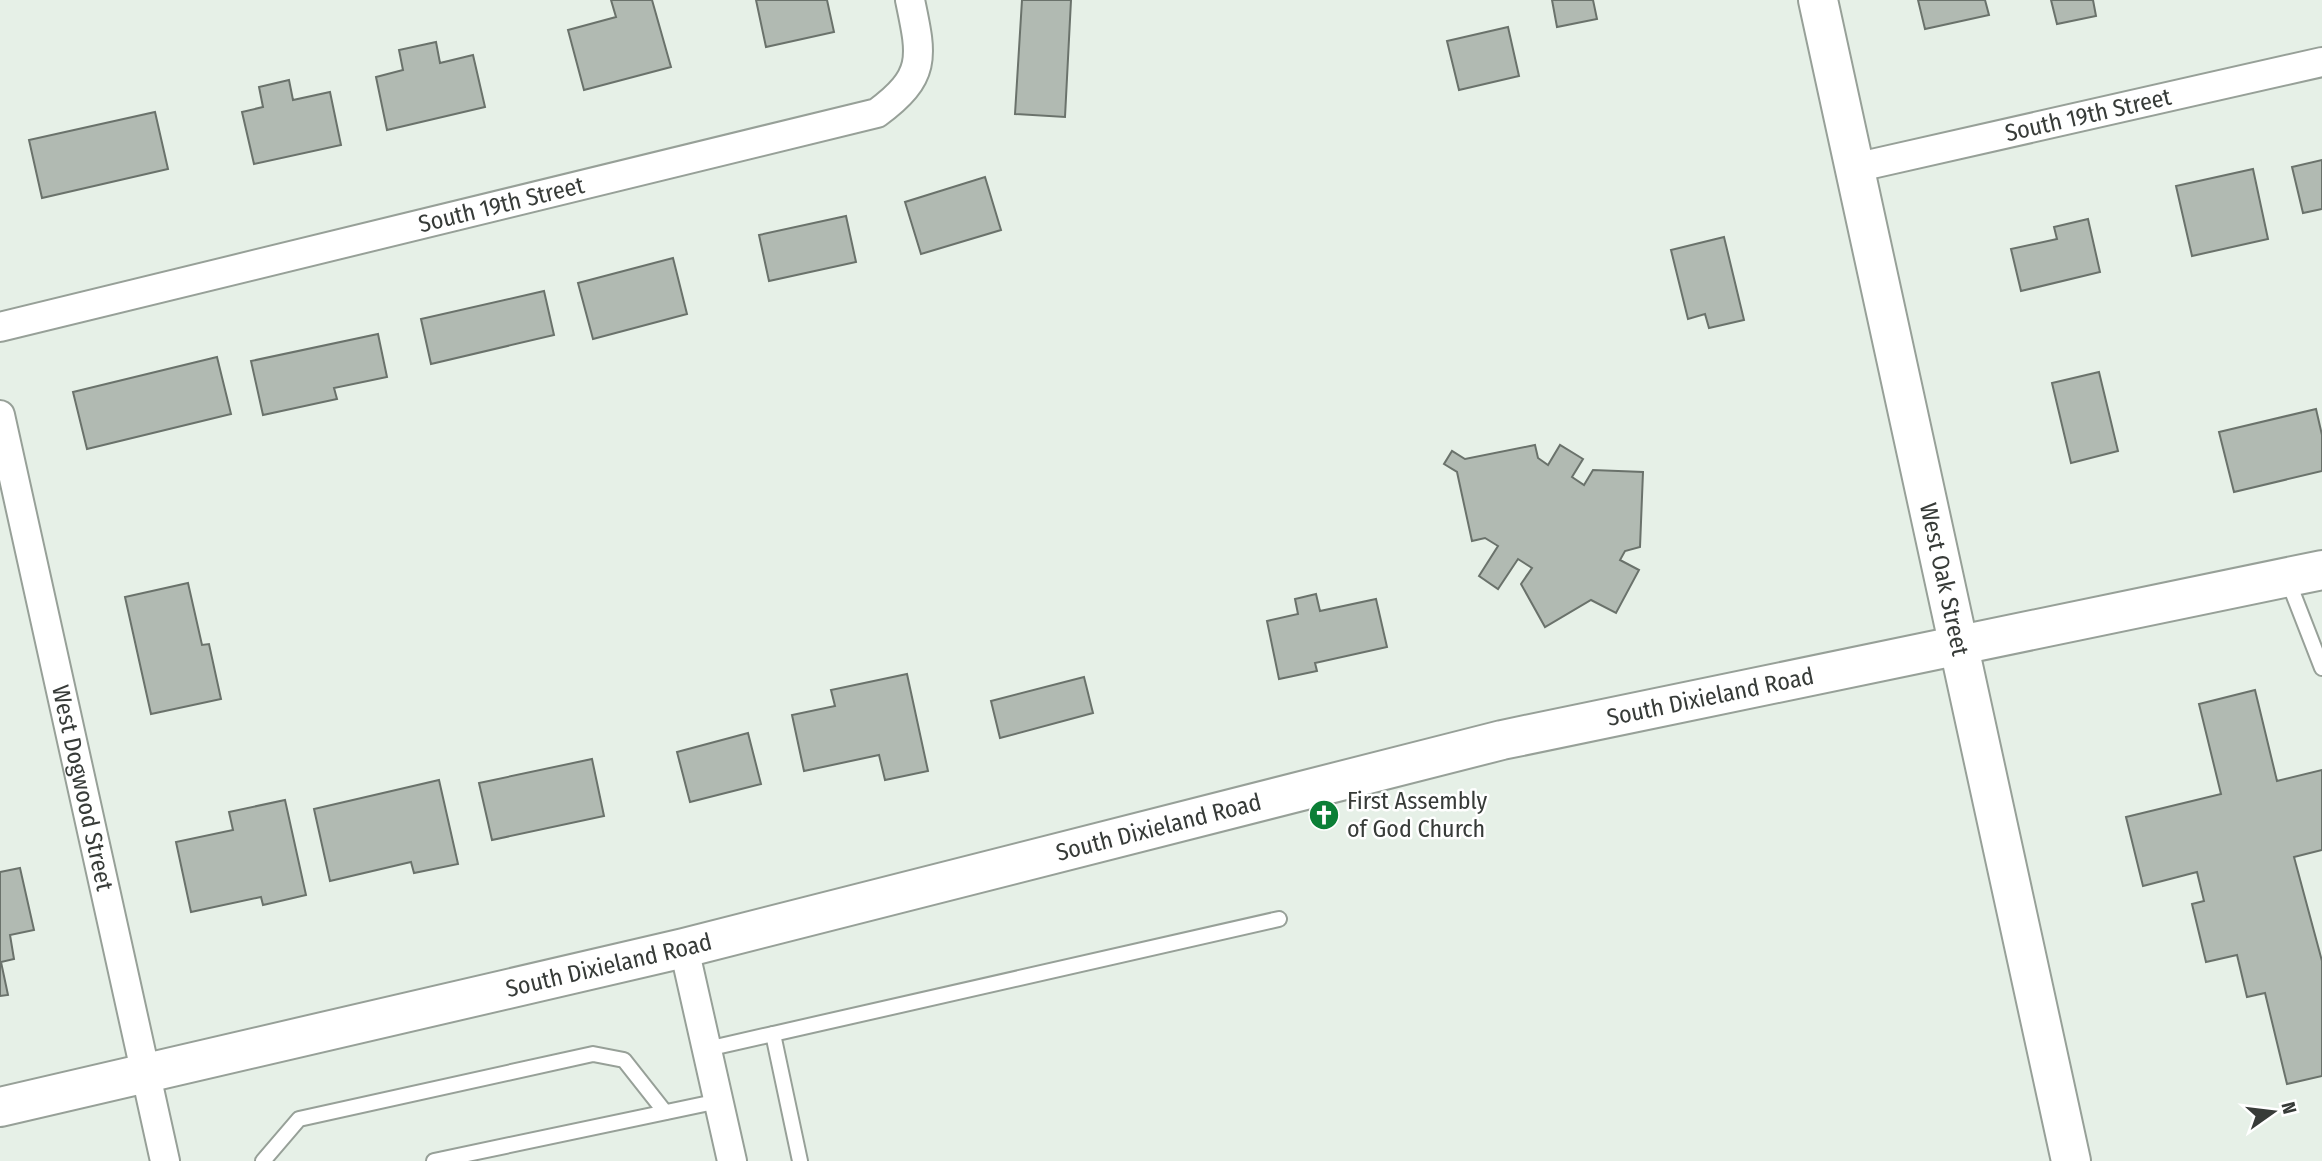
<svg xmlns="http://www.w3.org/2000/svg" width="2322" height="1161" viewBox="0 0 2322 1161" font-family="'Fira Sans Condensed',sans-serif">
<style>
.building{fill:#b1bab2;stroke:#6a726b;stroke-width:2}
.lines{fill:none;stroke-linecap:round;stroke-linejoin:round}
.lane-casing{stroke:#97a098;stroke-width:18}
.street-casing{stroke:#97a098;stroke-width:32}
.secondary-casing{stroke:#97a098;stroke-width:42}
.lane{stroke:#fff;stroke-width:14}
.street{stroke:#fff;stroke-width:28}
.secondary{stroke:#fff;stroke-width:38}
.labels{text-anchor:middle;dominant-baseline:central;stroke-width:5;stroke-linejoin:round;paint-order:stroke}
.street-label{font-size:24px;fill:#373b38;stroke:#fff}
.poi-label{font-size:24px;fill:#373b38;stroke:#fff;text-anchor:start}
</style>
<rect width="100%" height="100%" fill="#e6f0e7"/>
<g class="building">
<polygon points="611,0 652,0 671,67 584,90 568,30 616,17"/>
<polygon points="756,0 827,0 834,32 766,47"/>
<polygon points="1022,0 1071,0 1065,117 1015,114"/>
<polygon points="1552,0 1593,0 1597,19 1557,27"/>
<polygon points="1918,0 1985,0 1989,15 1925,29"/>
<polygon points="2051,0 2093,0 2096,16 2057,24"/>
<polygon points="1508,27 1519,76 1459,90 1447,41"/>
<polygon points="436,42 440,63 473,55 485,107 387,130 376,77 403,70 399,50"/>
<polygon points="289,80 293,100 330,92 341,145 254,164 242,112 263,107 259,87"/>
<polygon points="155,112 168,169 42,198 29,140"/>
<polygon points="2322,160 2322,209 2303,213 2292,167"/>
<polygon points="2253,169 2268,239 2192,256 2176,186"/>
<polygon points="985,177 1001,230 921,254 905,202"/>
<polygon points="846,216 856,262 769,281 759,235"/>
<polygon points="2088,219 2100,272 2021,291 2011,249 2057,239 2054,227"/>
<polygon points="1724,237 1744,320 1709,328 1705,314 1688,319 1671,250"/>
<polygon points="673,258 687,314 593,339 578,283"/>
<polygon points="544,291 554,335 431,364 421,319"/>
<polygon points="378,334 387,377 334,388 337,399 263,415 251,361"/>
<polygon points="217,357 231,414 87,449 73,392"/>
<polygon points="2099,372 2118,451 2071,463 2052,383"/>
<polygon points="2316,409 2322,435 2322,471 2234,492 2219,432"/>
<polygon points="1535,445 1538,458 1548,465 1560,445 1583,459 1572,477 1584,485 1593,470 1643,472 1640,547 1625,551 1620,560 1639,570 1616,613 1591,600 1545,627 1521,584 1532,568 1518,559 1498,589 1479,576 1498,546 1485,538 1472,541 1457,472 1444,464 1452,451 1465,459"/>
<polygon points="188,583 202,645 209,644 221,699 151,714 125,597"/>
<polygon points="1316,594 1320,611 1376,599 1387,647 1315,663 1317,671 1279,679 1267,621 1298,614 1295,599"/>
<polygon points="907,674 928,771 885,780 879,755 804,771 792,715 835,706 831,690"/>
<polygon points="1084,677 1093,713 1000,738 991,701"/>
<polygon points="2255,690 2277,781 2322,770 2322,850 2294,857 2322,961 2322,1076 2287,1084 2265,993 2247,997 2237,955 2206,962 2192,904 2204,901 2197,872 2143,886 2126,817 2221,794 2199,704"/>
<polygon points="748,733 761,784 690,802 677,752"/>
<polygon points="592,759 604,816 492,840 479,783"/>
<polygon points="439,780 458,864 414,873 411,862 330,881 314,809"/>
<polygon points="285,800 306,895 263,905 261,897 191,912 176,842 233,830 229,812"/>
<polygon points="20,868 34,930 10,935 14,959 1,962 8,995 0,996 0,872"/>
</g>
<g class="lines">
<g class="lane-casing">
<g id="lane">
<polyline points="2287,578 2322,668"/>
<polyline points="773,1034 1279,919"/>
<polyline points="707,1049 773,1034 800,1161"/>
<polyline points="263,1161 299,1119 593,1054 624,1060 665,1112"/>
<polyline points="434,1161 719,1101"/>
</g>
</g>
<g class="street-casing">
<g id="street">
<path id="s1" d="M1854,168L2322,62"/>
<path id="s2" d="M0,327L877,113C927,76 922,57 910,0"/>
<path id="s3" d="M0,415L165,1161"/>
<polyline points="684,948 732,1161"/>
</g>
</g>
<g class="secondary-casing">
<g id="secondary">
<path id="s4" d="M1818,0L2071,1161"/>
<path id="s5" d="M0,1107L684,948L1502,740L2322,570"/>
</g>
</g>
<use href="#lane" class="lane"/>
<use href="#street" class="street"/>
<use href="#secondary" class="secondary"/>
</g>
<defs>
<g id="church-disc" transform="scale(1.575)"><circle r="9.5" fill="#0b7f36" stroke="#fff"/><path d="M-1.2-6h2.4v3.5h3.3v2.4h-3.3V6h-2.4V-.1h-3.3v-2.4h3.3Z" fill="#fff"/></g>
</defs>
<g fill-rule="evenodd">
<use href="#church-disc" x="1324" y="815"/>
</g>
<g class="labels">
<g class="street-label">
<text stroke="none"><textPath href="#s1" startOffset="240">South 19th Street</textPath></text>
<text stroke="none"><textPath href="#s2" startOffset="516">South 19th Street</textPath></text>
<text stroke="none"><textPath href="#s4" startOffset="593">West Oak Street</textPath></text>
<text stroke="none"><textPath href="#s5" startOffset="1759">South Dixieland Road</textPath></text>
<text stroke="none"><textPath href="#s3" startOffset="382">West Dogwood Street</textPath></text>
<text stroke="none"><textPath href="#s5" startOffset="1192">South Dixieland Road</textPath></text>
<text stroke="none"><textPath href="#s5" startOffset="625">South Dixieland Road</textPath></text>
</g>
<g class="poi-label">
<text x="1347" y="801">First Assembly<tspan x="1347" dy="28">of God Church</tspan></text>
</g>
</g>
<g transform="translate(2273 1112) rotate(76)" stroke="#ffffff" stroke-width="5" paint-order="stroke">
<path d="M0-5L12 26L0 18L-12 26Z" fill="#373b38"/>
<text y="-10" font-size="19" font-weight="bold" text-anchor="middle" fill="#373b38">N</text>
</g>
</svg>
